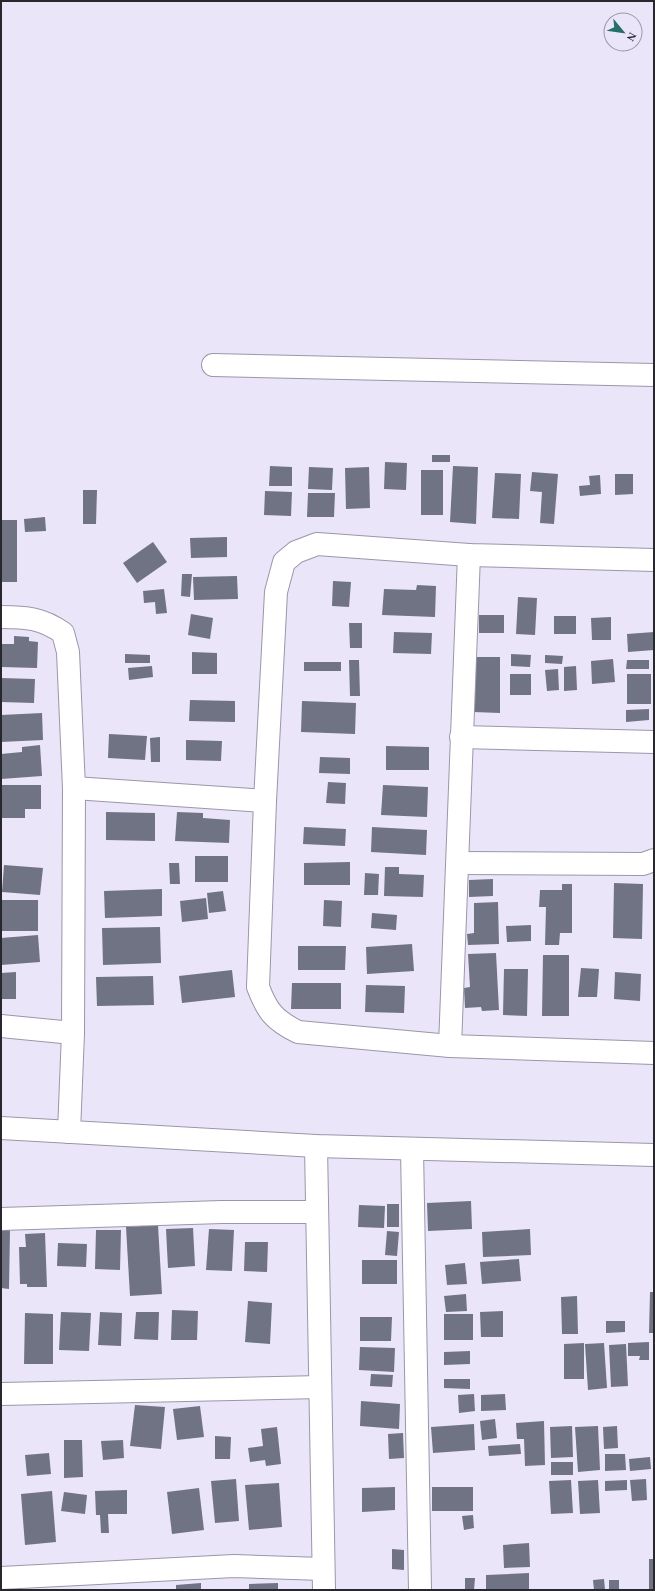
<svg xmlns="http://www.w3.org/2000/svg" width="655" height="1591" viewBox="0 0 655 1591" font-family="'Times New Roman',serif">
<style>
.building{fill:#707384}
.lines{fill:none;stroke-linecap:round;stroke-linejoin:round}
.minor-casing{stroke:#9b96a8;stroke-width:24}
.minor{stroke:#fff;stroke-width:22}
</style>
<rect width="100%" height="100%" fill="#ebe5f9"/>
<g class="building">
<rect x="432" y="455" width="18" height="7"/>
<polygon points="385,462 407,463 406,490 384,489"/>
<polygon points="270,466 292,467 292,486 269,486"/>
<polygon points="453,466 478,467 476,524 450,522"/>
<polygon points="309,467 333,468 332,490 308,489"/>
<polygon points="369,467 370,508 346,509 345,468"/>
<rect x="421" y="470" width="22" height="45"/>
<polygon points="532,472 558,474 554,524 540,523 542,492 530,491"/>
<polygon points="495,473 521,474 519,519 492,518"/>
<polygon points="615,474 633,474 633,494 615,495"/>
<polygon points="600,475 601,494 580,496 579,486 590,485 589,476"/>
<polygon points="83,490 97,490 96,524 83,524"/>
<polygon points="265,491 292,492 291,516 264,515"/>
<polygon points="308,493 335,493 334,517 307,517"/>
<polygon points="45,517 46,531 25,532 24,519"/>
<rect x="1" y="520" width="16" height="62"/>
<polygon points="227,537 227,557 191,558 190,538"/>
<polygon points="153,542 167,562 137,583 123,563"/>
<polygon points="182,574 192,574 190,597 181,596"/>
<polygon points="237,576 238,599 194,600 193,577"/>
<polygon points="333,581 351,582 349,607 332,606"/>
<polygon points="417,585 436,586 435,617 382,615 384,589 416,590"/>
<polygon points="164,589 167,613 156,614 155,602 144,603 143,591"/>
<polygon points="518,597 537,598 535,635 516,634"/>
<polygon points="191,614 213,618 210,639 188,635"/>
<rect x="479" y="615" width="25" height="18"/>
<rect x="554" y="616" width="22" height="18"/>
<polygon points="611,617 611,640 592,640 591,618"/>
<polygon points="349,623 362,623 362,648 350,648"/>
<polygon points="394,632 432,633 431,654 393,653"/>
<polygon points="654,632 654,650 628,652 627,634"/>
<polygon points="14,636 29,637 29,641 38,642 37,668 1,667 1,644 14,644"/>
<polygon points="192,652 217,653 217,674 192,674"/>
<polygon points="125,654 150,655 150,663 125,663"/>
<polygon points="511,654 531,655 530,667 511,666"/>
<polygon points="545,655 563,656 562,664 545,663"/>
<polygon points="474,657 500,657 500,713 473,712"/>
<polygon points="613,659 615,682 592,684 591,661"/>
<polygon points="349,660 359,660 360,696 350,696"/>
<polygon points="627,660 649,660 649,669 626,669"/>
<rect x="304" y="662" width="37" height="9"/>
<polygon points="152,666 153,677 129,680 128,668"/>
<polygon points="576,666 577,690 564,691 564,667"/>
<polygon points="558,669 559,690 547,691 545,670"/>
<rect x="510" y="674" width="21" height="21"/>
<rect x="627" y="674" width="24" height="30"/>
<polygon points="1,678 35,679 34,703 1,702"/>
<polygon points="190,700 235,701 235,722 189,721"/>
<polygon points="302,701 356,703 355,734 301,732"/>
<polygon points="649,709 649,720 626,722 626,710"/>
<polygon points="42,713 43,740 1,742 1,715"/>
<polygon points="109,734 147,736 145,760 108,758"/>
<polygon points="160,737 160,762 151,762 150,738"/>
<polygon points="186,740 222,741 221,761 186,760"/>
<polygon points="40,745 42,776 1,779 1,754 22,752 22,747"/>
<polygon points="386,746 429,747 429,770 386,770"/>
<polygon points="320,757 350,758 350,774 319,773"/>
<polygon points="328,782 346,783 345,804 326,803"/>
<polygon points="1,785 41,785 41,809 25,809 25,818 1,818"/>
<polygon points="383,785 428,787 427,817 381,815"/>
<polygon points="106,812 155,813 155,841 106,840"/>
<polygon points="177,812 203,813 203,818 230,820 229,843 175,841"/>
<polygon points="304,827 346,829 345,846 303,844"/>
<polygon points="372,827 427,830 426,855 371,852"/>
<rect x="195" y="856" width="33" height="26"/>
<polygon points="350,862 350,885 304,885 304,863"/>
<polygon points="169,863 179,863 180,884 170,884"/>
<polygon points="4,865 43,868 40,895 2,892"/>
<polygon points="385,867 399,867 399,874 424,875 423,897 384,896"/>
<polygon points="365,873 379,874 378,895 364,895"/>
<polygon points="493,879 493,896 469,897 469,880"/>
<polygon points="614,883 643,884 642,939 613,938"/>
<polygon points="562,884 572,884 572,933 560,933 559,945 545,945 546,907 539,907 540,890 562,890"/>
<polygon points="162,889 162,916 105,918 104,891"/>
<polygon points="223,891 226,911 209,913 207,893"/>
<polygon points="206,898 208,919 182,922 180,901"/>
<rect x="1" y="900" width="37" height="31"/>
<polygon points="324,900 342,901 341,927 323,926"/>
<polygon points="498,902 499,944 468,945 467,934 474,933 474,903"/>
<polygon points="372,913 397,915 396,930 371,928"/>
<polygon points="531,925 531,941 507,942 506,926"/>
<polygon points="160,927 161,963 103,965 102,928"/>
<polygon points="38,935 40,962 1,965 1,938"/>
<polygon points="412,944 414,971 367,974 366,947"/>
<polygon points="298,946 346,946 345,970 298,970"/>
<polygon points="496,953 499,1010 482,1011 481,1007 465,1008 464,988 470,987 468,954"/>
<polygon points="543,955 569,955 569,1016 542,1016"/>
<polygon points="581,968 599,969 597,997 578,997"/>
<polygon points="504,969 528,969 527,1016 503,1015"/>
<polygon points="232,970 235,997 182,1003 179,976"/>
<polygon points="16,972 16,999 1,999 1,973"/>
<polygon points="615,972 641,974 640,1001 614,999"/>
<polygon points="153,976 154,1005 97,1006 96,977"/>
<polygon points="292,983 341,983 341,1009 291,1009"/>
<polygon points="366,985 405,986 404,1013 365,1012"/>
<polygon points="471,1201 472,1229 428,1231 427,1203"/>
<rect x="387" y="1204" width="12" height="23"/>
<polygon points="359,1205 385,1206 384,1228 358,1227"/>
<polygon points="158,1225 162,1294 130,1296 126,1227"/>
<polygon points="193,1228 195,1266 168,1268 166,1229"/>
<polygon points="1,1229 10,1229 9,1289 1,1288"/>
<polygon points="209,1229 234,1230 232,1271 206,1270"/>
<polygon points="530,1229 531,1255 483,1257 482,1232"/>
<polygon points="96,1230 121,1230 120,1270 95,1269"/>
<polygon points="387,1231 399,1232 397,1256 385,1255"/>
<polygon points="45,1233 47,1287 27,1287 27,1284 20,1284 19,1247 26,1247 25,1234"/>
<polygon points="245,1242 268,1242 267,1272 244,1271"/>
<polygon points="58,1243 87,1244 86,1267 57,1266"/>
<polygon points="519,1259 521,1281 482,1284 480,1262"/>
<rect x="362" y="1260" width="35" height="24"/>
<polygon points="465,1263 467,1284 447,1285 445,1265"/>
<polygon points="650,1292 654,1292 654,1333 649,1333"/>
<polygon points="466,1294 467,1311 446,1312 444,1296"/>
<polygon points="577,1296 578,1334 562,1334 561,1297"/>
<polygon points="248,1301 272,1303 270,1344 245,1342"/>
<polygon points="172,1310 198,1311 197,1340 171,1340"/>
<polygon points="503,1311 503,1337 481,1337 480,1312"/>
<polygon points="61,1312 91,1313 89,1351 59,1350"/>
<polygon points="100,1312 122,1313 121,1346 98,1345"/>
<polygon points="136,1312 159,1312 158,1340 134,1339"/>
<polygon points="25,1313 53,1314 53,1364 24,1364"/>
<rect x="444" y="1314" width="29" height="26"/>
<polygon points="360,1317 392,1317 391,1341 360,1341"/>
<polygon points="606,1321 625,1321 625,1332 606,1333"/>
<polygon points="649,1342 649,1360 639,1360 640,1356 628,1356 628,1343"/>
<polygon points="584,1343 584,1379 564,1379 564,1344"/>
<polygon points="604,1343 607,1388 588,1390 585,1344"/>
<polygon points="626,1344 628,1386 611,1387 609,1345"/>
<polygon points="360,1347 395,1348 394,1372 359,1370"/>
<polygon points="470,1351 470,1364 444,1365 444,1352"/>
<polygon points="371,1374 393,1375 392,1387 370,1386"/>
<polygon points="444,1379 470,1379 470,1389 444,1388"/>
<polygon points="474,1394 475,1411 459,1413 458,1395"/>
<polygon points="505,1394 506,1410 481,1411 481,1395"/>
<polygon points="361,1401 400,1404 399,1429 360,1426"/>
<polygon points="135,1405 165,1407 161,1449 130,1446"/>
<polygon points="200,1406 204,1437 177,1440 173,1409"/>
<polygon points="495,1419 497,1438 482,1440 480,1421"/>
<polygon points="544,1421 545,1465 525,1466 524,1439 517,1439 516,1423"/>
<polygon points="474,1424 475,1450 433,1453 431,1427"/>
<polygon points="572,1426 573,1457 551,1458 550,1427"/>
<polygon points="598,1426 600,1470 578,1472 575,1427"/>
<polygon points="617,1426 618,1448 604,1449 603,1427"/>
<polygon points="277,1427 281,1464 266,1466 265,1460 250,1462 248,1448 263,1446 261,1429"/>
<polygon points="403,1433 404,1458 389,1459 388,1434"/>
<polygon points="215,1436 231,1437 230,1459 215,1459"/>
<polygon points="64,1440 82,1440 83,1477 64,1478"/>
<polygon points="123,1440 124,1458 103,1460 101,1441"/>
<polygon points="520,1444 521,1454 489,1456 488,1446"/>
<polygon points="49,1453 51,1474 27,1476 25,1455"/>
<polygon points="605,1454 625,1454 626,1470 605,1471"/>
<polygon points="650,1457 651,1469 630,1471 629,1459"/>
<rect x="551" y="1462" width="22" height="13"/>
<polygon points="236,1479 239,1521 215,1523 211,1481"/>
<polygon points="646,1479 647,1500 632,1501 630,1480"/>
<polygon points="571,1480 573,1513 551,1514 549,1481"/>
<polygon points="598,1480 600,1513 580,1514 578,1481"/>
<polygon points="627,1480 627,1490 605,1491 605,1481"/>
<polygon points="279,1483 282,1527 249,1530 245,1485"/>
<polygon points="395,1487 395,1510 362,1512 362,1488"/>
<rect x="432" y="1487" width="41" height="24"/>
<polygon points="199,1488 204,1530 172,1534 167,1492"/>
<polygon points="127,1490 127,1514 108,1514 109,1533 101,1533 100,1515 96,1515 95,1491"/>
<polygon points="52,1491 56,1542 25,1545 21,1494"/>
<polygon points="64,1492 87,1495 85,1514 61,1511"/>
<polygon points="473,1515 474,1528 464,1530 462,1516"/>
<polygon points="529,1543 530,1567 504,1568 503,1545"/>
<polygon points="392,1549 404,1550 404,1570 392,1569"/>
<rect x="649" y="1559" width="5" height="31"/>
<polygon points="529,1573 529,1590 486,1590 486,1575"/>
<polygon points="465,1578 475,1578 474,1590 465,1590"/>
<polygon points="604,1579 605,1590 594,1590 593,1580"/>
<rect x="609" y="1580" width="10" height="10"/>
<polygon points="201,1583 201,1590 176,1590 176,1585"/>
<polygon points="278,1583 278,1590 249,1590 249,1584"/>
</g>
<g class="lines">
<g class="minor-casing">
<g id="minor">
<polyline points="213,365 654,375"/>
<path d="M654,560L469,555L317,544L296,552L284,562L276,592L265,801L258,987C267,1011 274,1020 298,1032L450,1046L654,1053"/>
<path d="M1,617C26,617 42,618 63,633L68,652L74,788L73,1033L69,1132"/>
<polyline points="461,737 654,742"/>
<polyline points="74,788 265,801"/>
<polyline points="458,863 643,864 654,860"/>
<polyline points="1,1026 73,1033"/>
<polyline points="450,1046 469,555"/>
<polyline points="1,1128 316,1146 654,1155"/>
<polyline points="316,1146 324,1590"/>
<polyline points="412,1149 420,1590"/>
<polyline points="1,1219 222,1212 317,1212"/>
<polyline points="1,1394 320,1387"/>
<polyline points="1,1578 234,1566 323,1569"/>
</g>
</g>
<use href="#minor" class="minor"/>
</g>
<rect width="655" height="1591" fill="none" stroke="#29272e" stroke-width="4"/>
<g transform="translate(623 32) rotate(119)"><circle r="19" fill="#ebe5f9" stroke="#9d99a8"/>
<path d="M0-3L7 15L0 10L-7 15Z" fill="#256f69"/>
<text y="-6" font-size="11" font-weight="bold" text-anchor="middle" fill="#29272e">N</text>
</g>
</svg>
